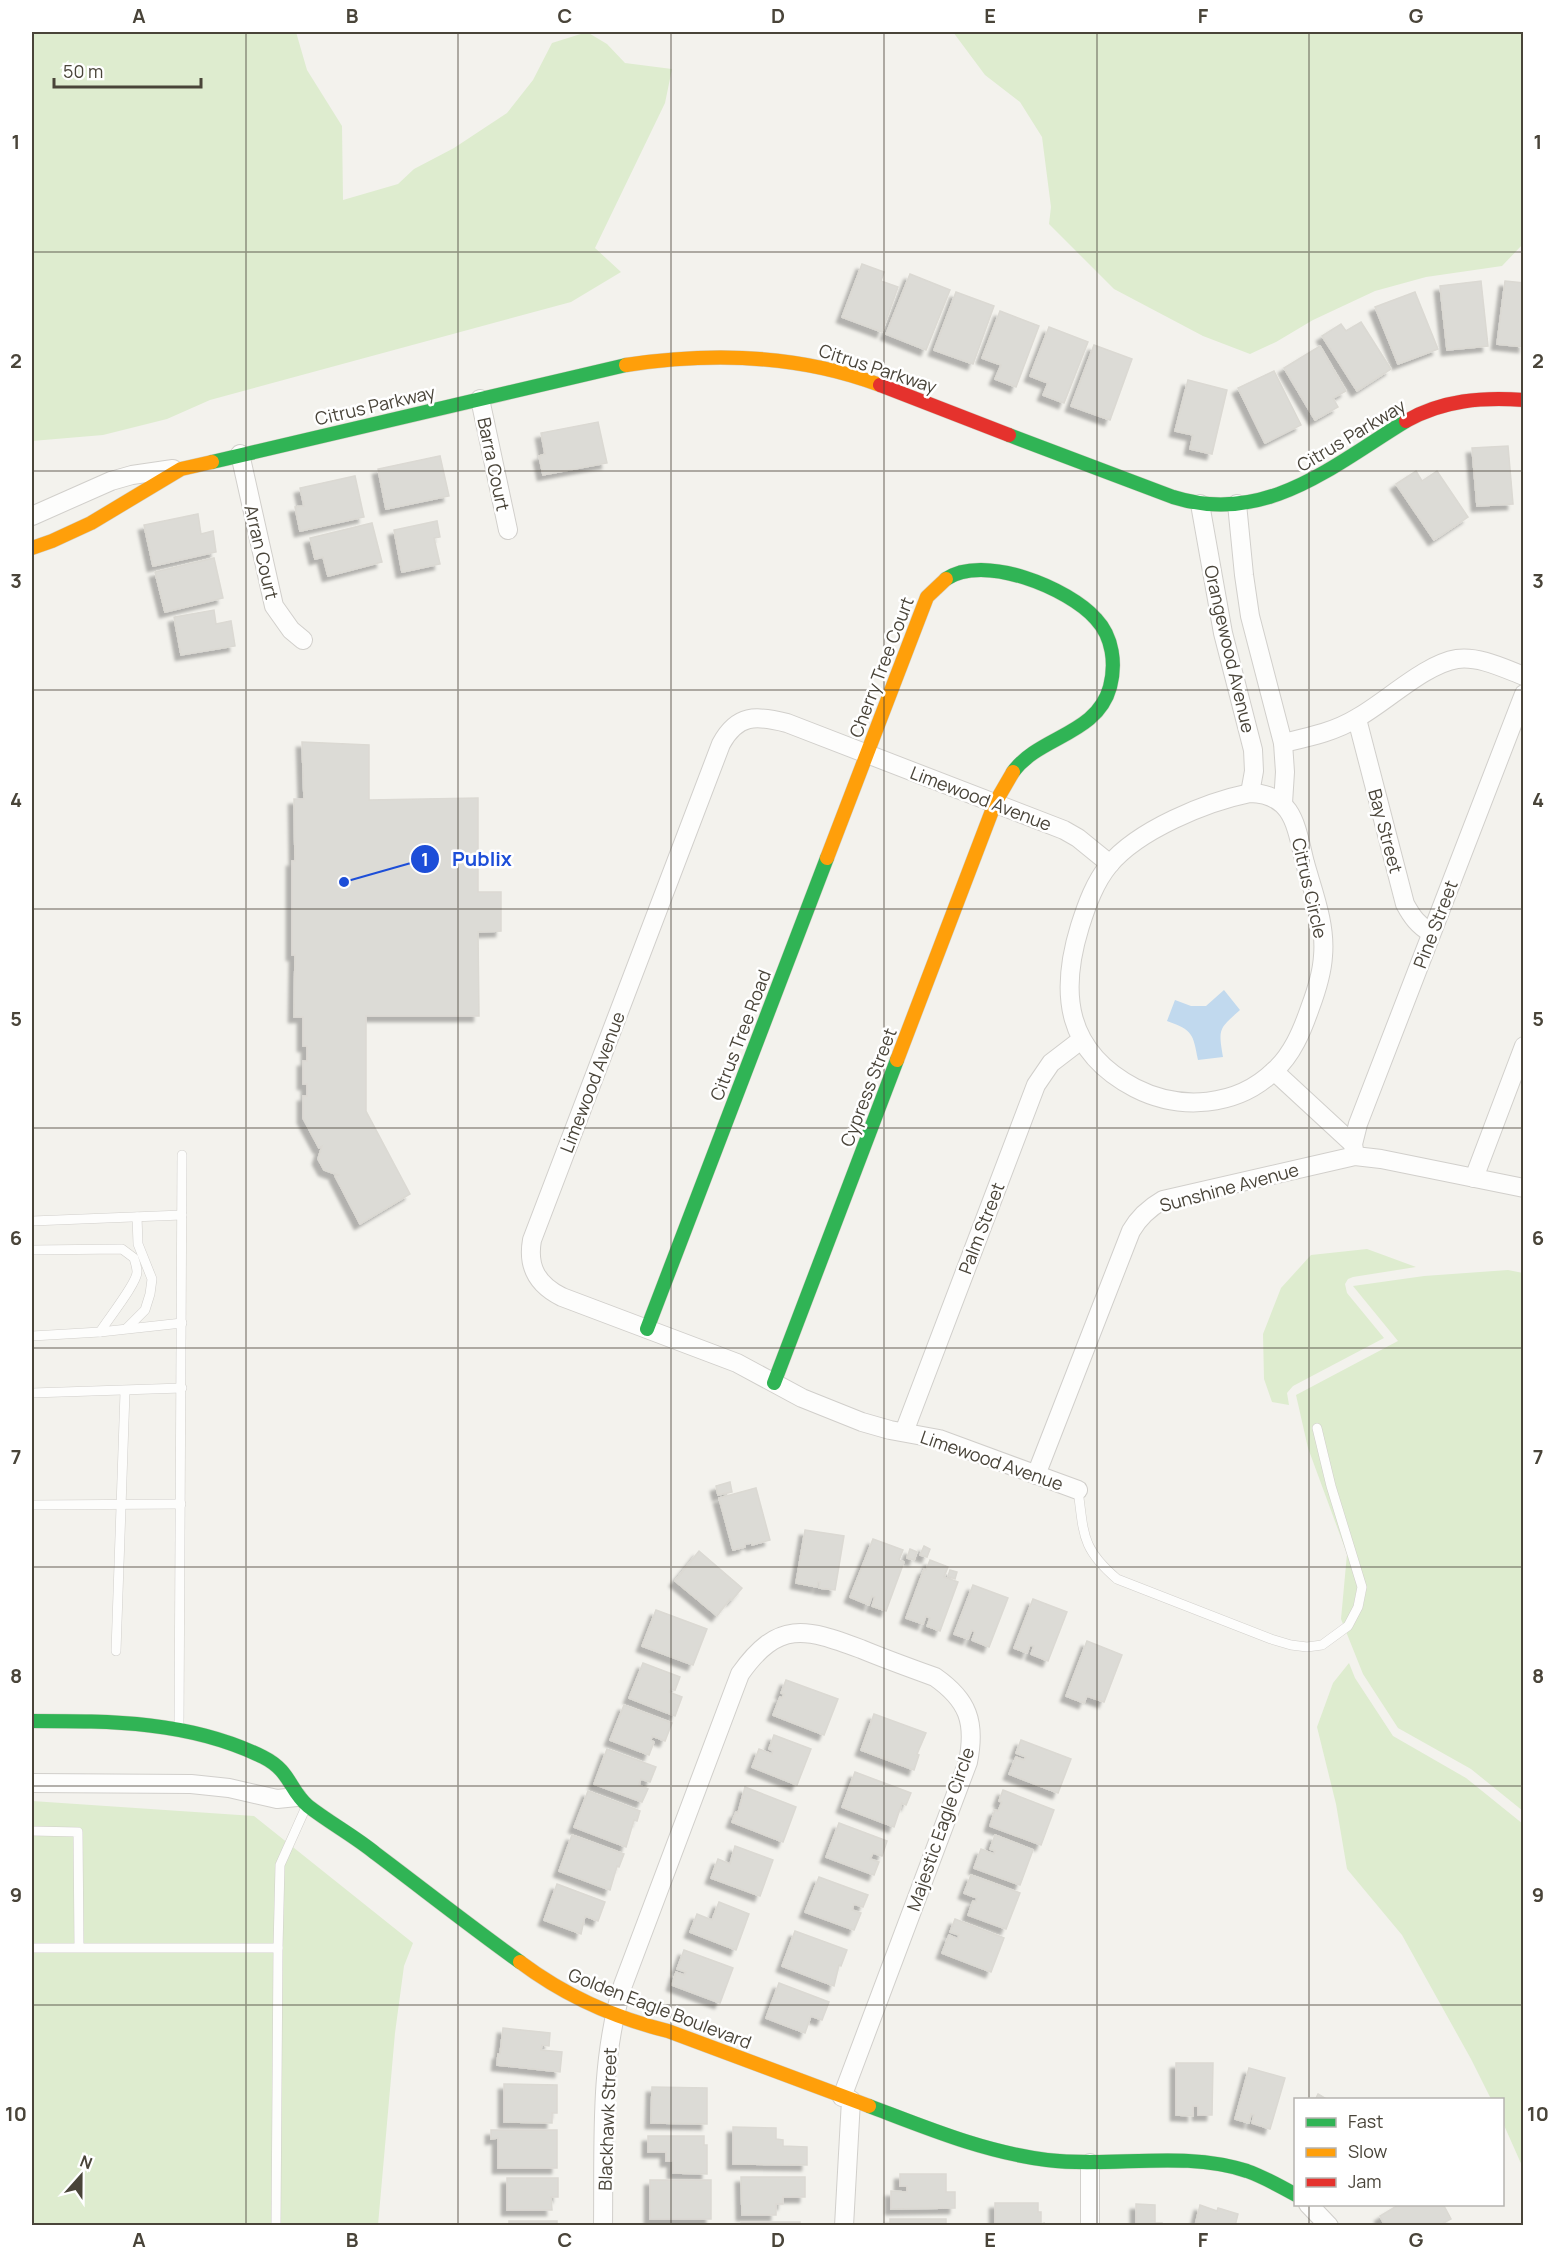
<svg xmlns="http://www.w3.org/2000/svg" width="1555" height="2257" viewBox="0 0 1555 2257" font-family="Manrope,sans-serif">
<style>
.green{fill:#deeccf}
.water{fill:#c1d9ee}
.building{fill:#dcdbd6;stroke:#dbd9d3;stroke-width:1.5;filter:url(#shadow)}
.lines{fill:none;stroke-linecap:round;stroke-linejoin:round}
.lane-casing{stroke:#d1cfcb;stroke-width:10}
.street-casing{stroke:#d1cfcb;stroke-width:20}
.fast-casing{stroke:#d2cfc4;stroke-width:15}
.slow-casing{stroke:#d2cfc4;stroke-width:15}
.jam-casing{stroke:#d2cfc4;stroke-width:15}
.lane{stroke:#fdfdfc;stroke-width:9}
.street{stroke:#fdfdfc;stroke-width:18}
.fast{stroke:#30b455;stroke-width:14}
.slow{stroke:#ff9f0a;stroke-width:14}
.jam{stroke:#e5322d;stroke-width:14}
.grid{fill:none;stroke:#494439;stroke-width:1.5;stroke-opacity:0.55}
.labels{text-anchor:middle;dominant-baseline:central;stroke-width:5;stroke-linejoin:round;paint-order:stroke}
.street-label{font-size:18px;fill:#494439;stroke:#fff}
.leader{fill:none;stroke:#1d4ed8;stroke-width:2}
.callout-dot{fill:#1d4ed8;stroke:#fff;stroke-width:2}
.mark-label{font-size:18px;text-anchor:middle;font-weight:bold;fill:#fff}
.callout-label{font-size:20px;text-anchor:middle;font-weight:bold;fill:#1d4ed8;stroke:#fff;stroke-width:5;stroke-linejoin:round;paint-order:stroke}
.neatline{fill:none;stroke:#494439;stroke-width:2}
.grid-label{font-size:20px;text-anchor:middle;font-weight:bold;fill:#494439}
</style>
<defs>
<filter id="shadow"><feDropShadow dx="-5.5" dy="5.5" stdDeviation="1.5" flood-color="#0004"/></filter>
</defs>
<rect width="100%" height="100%" fill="#f3f2ed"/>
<g class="green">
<polygon points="32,32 296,32 307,70 342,126 343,200 398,184 414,169 454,148 507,113 533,80 552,43 587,32 607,44 625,63 672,69 665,103 595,248 621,272 571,302 210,400 167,419 103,435 32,441"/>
<polygon points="953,32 1523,32 1523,244 1502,266 1426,277 1375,291 1313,320 1276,342 1250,354 1203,336 1114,289 1049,224 1051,207 1042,137 1020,102 985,75"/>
<polygon points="1367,1249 1416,1267 1353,1277 1348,1279 1345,1284 1347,1293 1384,1338 1293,1386 1287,1393 1289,1405 1272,1402 1264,1379 1263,1334 1281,1288 1311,1255"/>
<polygon points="1508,1270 1523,1273 1523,1811 1471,1769 1398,1728 1363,1674 1341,1619 1347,1554 1308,1448 1296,1395 1398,1341 1353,1286 1424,1276"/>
<polygon points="1349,1663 1355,1678 1393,1736 1466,1778 1523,1824 1523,2168 1503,2123 1502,2100 1491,2099 1471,2059 1402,1935 1347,1869 1336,1804 1317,1727 1333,1683"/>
<polygon points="32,1801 254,1816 413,1943 404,1966 395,2033 378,2225 32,2225"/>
</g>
<path class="water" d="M1224,990L1240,1010C1219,1029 1218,1028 1223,1057L1198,1060C1193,1034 1193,1030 1167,1021L1175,1000L1191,1006H1206Z"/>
<g class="building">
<polygon points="862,264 884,272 881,281 898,287 882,332 842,317"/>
<polygon points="910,274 950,290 926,350 886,334"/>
<polygon points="1481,281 1488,346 1447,350 1440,286"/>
<polygon points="1505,281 1524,283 1524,347 1497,344"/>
<polygon points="956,292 994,306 973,364 934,350"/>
<polygon points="1415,292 1438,349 1398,364 1375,307"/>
<polygon points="1000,311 1039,326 1016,387 995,379 1001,365 982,358"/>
<polygon points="1361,322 1391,369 1357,391 1322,336 1341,324 1346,331"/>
<polygon points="1049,327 1088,342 1064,403 1043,395 1048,383 1030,376"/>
<polygon points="1094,345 1132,359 1110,420 1071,406"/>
<polygon points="1320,346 1346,391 1333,398 1338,407 1315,420 1284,368"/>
<polygon points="1274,371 1301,425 1265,443 1238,388"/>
<polygon points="1188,380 1227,390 1212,454 1190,449 1193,435 1175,431"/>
<polygon points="598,422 607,463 543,475 539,456 545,454 541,433"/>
<polygon points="1508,446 1513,504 1477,506 1472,448"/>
<polygon points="440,456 449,496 386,509 378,469"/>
<polygon points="1416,471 1422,481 1437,471 1468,517 1434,540 1396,484"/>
<polygon points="355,476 364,517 300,531 295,507 304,506 300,488"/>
<polygon points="198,514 201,534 213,531 216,552 153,566 144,525"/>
<polygon points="437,521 440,537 434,538 440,564 402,572 394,530"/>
<polygon points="372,523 382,562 328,576 323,557 315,559 310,538"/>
<polygon points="214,558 223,598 165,612 155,572"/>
<polygon points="214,610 216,624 231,621 235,646 181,655 174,617"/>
<polygon points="302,742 369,745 369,800 478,798 478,892 501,892 501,931 478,932 479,1016 366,1016 366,1111 410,1194 360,1224 335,1176 338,1175 324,1170 318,1159 322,1146 319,1148 303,1118 303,1096 307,1096 307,1084 303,1084 303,1061 307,1061 307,1046 303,1046 303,1017 294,1017 295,955 292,955 292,861 295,861 294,799 304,799"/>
<polygon points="730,1482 732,1492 718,1495 716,1486"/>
<polygon points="756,1488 770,1540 752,1545 752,1543 745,1544 745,1547 733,1550 719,1498"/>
<polygon points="805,1530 844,1536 835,1590 819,1588 820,1582 818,1582 817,1587 796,1583"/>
<polygon points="873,1539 903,1550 899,1560 904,1562 886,1611 872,1606 875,1597 872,1596 869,1605 850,1597"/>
<polygon points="924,1546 930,1549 927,1557 920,1555"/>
<polygon points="910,1549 917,1552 914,1560 907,1558"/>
<polygon points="699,1551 742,1588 732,1600 730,1599 717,1616 675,1581"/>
<polygon points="930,1560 948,1567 944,1577 958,1582 940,1631 927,1626 930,1618 926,1616 923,1624 906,1618 924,1569 926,1570"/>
<polygon points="950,1570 957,1572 955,1579 948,1576"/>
<polygon points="973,1585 1008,1598 989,1647 972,1640 975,1632 972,1630 968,1639 954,1634"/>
<polygon points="1033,1599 1067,1612 1048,1661 1031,1654 1034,1646 1030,1645 1027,1653 1014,1648"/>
<polygon points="656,1610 707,1629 693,1665 642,1646"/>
<polygon points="1087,1641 1122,1655 1104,1702 1087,1696 1084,1703 1066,1696"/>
<polygon points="643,1663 680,1677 675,1690 671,1689 669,1692 682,1697 675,1716 629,1698"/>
<polygon points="786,1680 838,1699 824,1735 773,1715 780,1697 782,1698 784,1694 781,1693"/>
<polygon points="624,1705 672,1723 665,1741 652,1736 651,1740 654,1742 649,1755 610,1740"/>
<polygon points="874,1714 926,1733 917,1754 919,1755 914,1770 861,1750"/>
<polygon points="774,1735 811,1749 797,1785 752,1767 759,1749 772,1754 773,1751 769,1749"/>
<polygon points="1021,1740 1071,1759 1058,1793 1009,1774 1016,1757 1024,1760 1026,1757 1016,1753"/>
<polygon points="607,1749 656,1767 650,1782 641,1779 639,1785 648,1789 642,1802 594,1784"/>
<polygon points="855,1772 911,1793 906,1805 902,1803 894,1827 842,1807"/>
<polygon points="745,1787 796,1807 783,1842 732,1822 736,1812 738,1813"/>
<polygon points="1003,1790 1054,1810 1041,1845 990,1826 995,1810 998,1811 1002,1802 999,1801"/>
<polygon points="588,1791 640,1811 637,1821 634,1820 626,1847 574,1827"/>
<polygon points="839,1823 887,1841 882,1856 873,1853 870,1859 879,1862 874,1875 826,1857"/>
<polygon points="572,1835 624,1854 619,1867 617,1866 610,1890 559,1871"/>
<polygon points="995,1835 1033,1850 1020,1885 974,1868 981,1849 994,1854 995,1851 990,1849"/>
<polygon points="735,1846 773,1860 760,1896 711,1878 718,1859 730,1864"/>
<polygon points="971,1875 1020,1893 1006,1929 968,1915 973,1901 976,1902 977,1898 964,1893"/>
<polygon points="819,1877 868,1895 863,1907 854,1904 852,1910 861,1913 854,1930 805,1912"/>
<polygon points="557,1884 605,1902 598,1921 585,1916 581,1934 544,1920"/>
<polygon points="719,1902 749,1914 736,1950 690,1932 697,1914 712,1920"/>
<polygon points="955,1919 1004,1938 991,1972 942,1953 949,1935 958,1939 959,1935 950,1932"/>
<polygon points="795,1931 847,1950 841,1966 839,1965 834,1986 782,1966"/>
<polygon points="684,1950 733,1968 720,2003 672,1985 676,1972 684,1975 686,1972 677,1969"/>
<polygon points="779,1983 829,2002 822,2020 811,2016 805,2033 766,2018"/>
<polygon points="503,2028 550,2033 549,2046 542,2045 541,2050 562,2052 560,2072 497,2065 498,2054 500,2054"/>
<polygon points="1176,2063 1213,2063 1212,2115 1198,2115 1198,2106 1193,2106 1193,2116 1176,2115"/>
<polygon points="1249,2068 1285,2078 1270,2129 1252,2123 1254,2115 1251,2114 1249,2123 1235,2119"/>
<polygon points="504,2084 557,2085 557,2113 552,2113 552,2123 504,2122"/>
<polygon points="652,2087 707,2088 707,2124 651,2123"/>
<polygon points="1318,2094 1328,2100 1315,2100"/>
<polygon points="733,2127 776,2128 776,2139 783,2140 783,2146 807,2147 807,2165 733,2164"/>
<polygon points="491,2130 557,2130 557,2168 498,2168 498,2138 491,2139"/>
<polygon points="648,2136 704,2136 704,2145 707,2145 707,2174 673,2173 673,2161 666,2161 666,2152 648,2152"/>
<polygon points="900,2174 946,2174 946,2192 955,2192 955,2208 891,2209 891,2191 907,2192 907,2186 900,2186"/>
<polygon points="741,2177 805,2177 805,2197 783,2197 783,2204 776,2204 776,2215 742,2215"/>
<polygon points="507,2178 558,2178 558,2197 551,2197 552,2210 507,2210"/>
<rect x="650" y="2180" width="61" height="39"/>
<polygon points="995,2203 1038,2203 1038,2212 1041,2212 1041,2224 1044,2223 1044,2226 995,2226"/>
<polygon points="1136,2204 1155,2205 1155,2223 1162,2223 1162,2226 1136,2226"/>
<polygon points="1400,2204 1443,2204 1451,2219 1438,2226 1385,2226 1380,2216"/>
<polygon points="1200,2205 1217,2211 1218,2208 1238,2214 1235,2226 1195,2226"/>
<rect x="890" y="2219" width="56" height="7"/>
<rect x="509" y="2221" width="48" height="5"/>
<rect x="741" y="2222" width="59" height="4"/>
</g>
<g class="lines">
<g class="lane-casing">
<g id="lane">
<polyline points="32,1221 182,1215"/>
<path d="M32,1250L122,1249L134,1258C135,1262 137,1267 137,1272C137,1283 108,1319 100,1332"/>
<polyline points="127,1328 145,1310 150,1294 152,1279 138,1244 137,1217"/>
<polyline points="32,1336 100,1332 182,1323"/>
<polyline points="32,1393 182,1388"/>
<path d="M1078,1490C1084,1534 1081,1548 1117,1579L1271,1639L1291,1645L1307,1647L1322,1645L1348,1626L1358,1607L1362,1587L1331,1486L1317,1428"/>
<polyline points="32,1505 181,1504"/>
<polyline points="116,1651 125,1392"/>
<polyline points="179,1727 182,1155"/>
<polyline points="32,1831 78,1832 79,1947"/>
<polyline points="32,1948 278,1948 280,1865 306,1807"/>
<polyline points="276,2226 278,1948"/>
</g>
</g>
<g class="street-casing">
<g id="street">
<polyline points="480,399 508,530"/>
<polyline points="240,454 274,606 291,630 303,640"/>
<polyline points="1200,504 1223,633 1253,750 1254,771 1250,793"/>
<polyline points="1237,504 1244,575 1250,616 1283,743 1285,772 1283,803"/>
<polyline points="32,516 111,481 132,475 173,469"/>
<path d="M1357,719L1405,904C1412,917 1418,925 1431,933"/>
<path d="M1283,743C1309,737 1334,732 1357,718C1386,702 1425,664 1457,659C1479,656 1503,668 1524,676"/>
<path d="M1250,793C1294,794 1296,827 1305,863C1313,892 1326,924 1323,956C1322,974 1316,992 1310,1008C1302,1031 1292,1055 1274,1071C1237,1107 1180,1111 1135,1088C1066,1052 1059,994 1080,926C1087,904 1095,882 1109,865C1138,830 1206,802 1250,793Z"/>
<polyline points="1274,1071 1353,1144"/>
<polyline points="1355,1156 1353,1144 1358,1124 1524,694"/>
<polyline points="1474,1178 1524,1046"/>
<polyline points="904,1432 1036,1085 1051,1063 1081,1040"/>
<path d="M1036,1475L1131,1231C1139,1217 1149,1208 1163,1200L1355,1156L1381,1159L1524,1188"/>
<path d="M1078,1490L939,1439L890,1430L862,1422L802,1398L737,1363L562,1297C538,1285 527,1268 532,1240L721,744C737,714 756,715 787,723L1064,830L1078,838L1110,864"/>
<polyline points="32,1783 191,1784 229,1788 277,1799 297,1797"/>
<polyline points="1308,2204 1329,2226"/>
<path d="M603,2226C604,2145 599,2062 623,1985L740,1674C778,1620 805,1628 861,1649C885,1659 910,1668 935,1677C968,1700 976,1722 968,1762L842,2097"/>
<polyline points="844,2226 851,2100"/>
<polyline points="1090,2226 1090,2163"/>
</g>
</g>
<g class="fast-casing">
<g id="fast">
<path d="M1009,435L1173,497C1265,526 1332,466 1406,421"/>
<polyline points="212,462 626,365"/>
<path d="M946,579C983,553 1069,588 1096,619C1113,637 1116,664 1110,687C1097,735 1039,736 1013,772"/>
<polyline points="647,1329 827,858"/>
<polyline points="774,1383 897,1060"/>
<path d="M32,1721C111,1721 190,1721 263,1757C291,1771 289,1790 308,1806C330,1823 354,1836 375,1853C423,1889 471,1927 520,1962"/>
<path d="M869,2106C927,2128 984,2152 1047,2160C1113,2168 1183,2150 1247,2171C1264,2177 1280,2186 1296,2195"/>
</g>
</g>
<g class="slow-casing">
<g id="slow">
<path d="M626,365C712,352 798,354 880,385"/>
<polyline points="32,548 52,541 91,523 181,469 212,462"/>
<polyline points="827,858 927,597 946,579"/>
<polyline points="897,1060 995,803 1013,772"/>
<path d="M520,1962C564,1995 615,2018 668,2031L869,2106"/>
</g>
</g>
<g class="jam-casing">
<g id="jam">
<polyline points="880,385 1009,435"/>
<path d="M1406,421C1443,400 1482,397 1524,400"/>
</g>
</g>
<use href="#lane" class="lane"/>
<use href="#street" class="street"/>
<use href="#fast" class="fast"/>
<use href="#slow" class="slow"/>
<use href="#jam" class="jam"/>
</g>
<path class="grid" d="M246,32V2226M458,32V2226M671,32V2226M884,32V2226M1097,32V2226M1309,32V2100M32,252H1524M32,471H1524M32,690H1524M32,909H1524M32,1128H1524M32,1348H1524M32,1567H1524M32,1786H1524M32,2005H1524M1309,2204V2226"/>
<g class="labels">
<g class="street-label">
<text transform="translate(878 368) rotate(18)">Citrus Parkway</text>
<text transform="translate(375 405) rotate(-13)">Citrus Parkway</text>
<text transform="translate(1351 435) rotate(-31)">Citrus Parkway</text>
<text transform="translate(494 464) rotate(78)">Barra Court</text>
<text transform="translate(262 552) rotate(77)">Arran Court</text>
<text transform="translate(1230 649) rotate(77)">Orangewood Avenue</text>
<text transform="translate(881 667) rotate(-69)">Cherry Tree Court</text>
<text transform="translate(981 798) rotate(21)">Limewood Avenue</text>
<text transform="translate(1386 831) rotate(75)">Bay Street</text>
<text transform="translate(1310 888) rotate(77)">Citrus Circle</text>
<text transform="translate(1435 924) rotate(-69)">Pine Street</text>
<text transform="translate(740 1035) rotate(-69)">Citrus Tree Road</text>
<text transform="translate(592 1082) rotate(-69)">Limewood Avenue</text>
<text transform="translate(868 1087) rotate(-69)">Cypress Street</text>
<text transform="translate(1229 1187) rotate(-15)">Sunshine Avenue</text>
<text transform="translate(981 1228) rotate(-69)">Palm Street</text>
<text transform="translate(992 1460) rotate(19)">Limewood Avenue</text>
<text transform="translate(940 1829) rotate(-71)">Majestic Eagle Circle</text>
<text transform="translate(660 2008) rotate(21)">Golden Eagle Boulevard</text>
<text transform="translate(607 2119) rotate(-88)">Blackhawk Street</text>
</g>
</g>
<path class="leader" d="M344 882L425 859"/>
<g class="callout-dot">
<circle cx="344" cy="882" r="6"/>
<circle cx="425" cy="859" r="15"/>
</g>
<g class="mark-label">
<text x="425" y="866">1</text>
</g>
<g class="callout-label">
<text x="482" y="866">Publix</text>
</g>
<rect width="1555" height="2257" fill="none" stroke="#ffffff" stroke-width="66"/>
<rect x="1294" y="2098" width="210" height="108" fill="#ffffff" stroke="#b6b4b0" stroke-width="1.5"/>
<rect x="1306" y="2118" width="30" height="9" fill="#30b455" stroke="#b6b4b0" stroke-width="1.5"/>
<text x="1348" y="2128" font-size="18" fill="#494439">Fast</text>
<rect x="1306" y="2148" width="30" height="9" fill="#ff9f0a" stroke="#b6b4b0" stroke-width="1.5"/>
<text x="1348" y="2158" font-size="18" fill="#494439">Slow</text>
<rect x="1306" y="2178" width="30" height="9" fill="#e5322d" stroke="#b6b4b0" stroke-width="1.5"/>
<text x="1348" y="2188" font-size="18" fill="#494439">Jam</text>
<g transform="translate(81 2176) rotate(21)" stroke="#ffffff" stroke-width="4.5" paint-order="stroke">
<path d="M0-4.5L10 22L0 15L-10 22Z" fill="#494439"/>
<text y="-9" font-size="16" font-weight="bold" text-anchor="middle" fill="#494439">N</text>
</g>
<path d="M54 78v9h147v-9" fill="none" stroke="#494439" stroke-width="3"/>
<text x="63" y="78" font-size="18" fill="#494439" stroke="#ffffff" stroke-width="4.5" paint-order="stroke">50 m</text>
<rect x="33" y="33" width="1489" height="2191" class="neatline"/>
<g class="grid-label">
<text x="139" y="23">A</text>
<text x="352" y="23">B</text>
<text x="565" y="23">C</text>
<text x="778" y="23">D</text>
<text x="990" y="23">E</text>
<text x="1203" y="23">F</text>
<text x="1416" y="23">G</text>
<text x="16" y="149">1</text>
<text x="1538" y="149">1</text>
<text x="16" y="368">2</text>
<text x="1538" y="368">2</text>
<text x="16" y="588">3</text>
<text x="1538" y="588">3</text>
<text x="16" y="807">4</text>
<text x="1538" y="807">4</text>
<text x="16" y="1026">5</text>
<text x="1538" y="1026">5</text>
<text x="16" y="1245">6</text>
<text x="1538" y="1245">6</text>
<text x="16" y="1464">7</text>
<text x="1538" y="1464">7</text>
<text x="16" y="1683">8</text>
<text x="1538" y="1683">8</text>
<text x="16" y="1902">9</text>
<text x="1538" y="1902">9</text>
<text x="16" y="2121">10</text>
<text x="1538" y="2121">10</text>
<text x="139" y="2247">A</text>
<text x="352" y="2247">B</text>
<text x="565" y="2247">C</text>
<text x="778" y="2247">D</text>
<text x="990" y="2247">E</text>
<text x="1203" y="2247">F</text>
<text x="1416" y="2247">G</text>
</g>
</svg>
